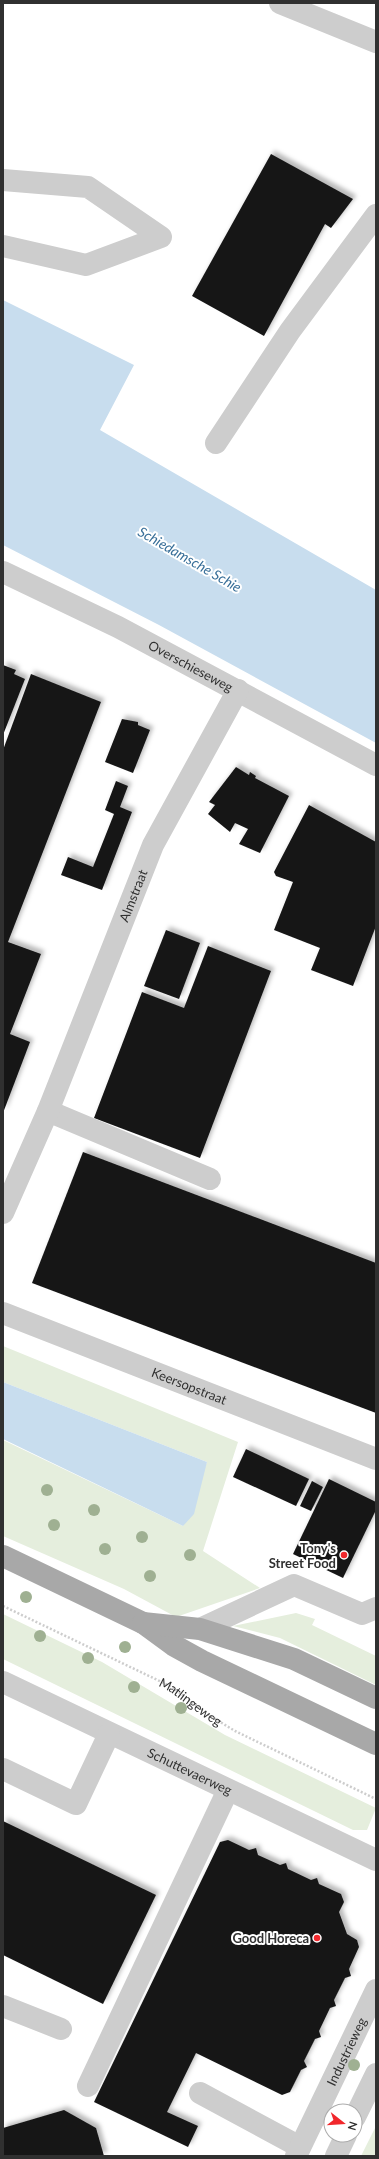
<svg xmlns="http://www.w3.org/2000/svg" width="379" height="2159" viewBox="0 0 379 2159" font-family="Lato,sans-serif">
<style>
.green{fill:#e5eedd}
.water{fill:#c8ddee}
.building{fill:#171717;filter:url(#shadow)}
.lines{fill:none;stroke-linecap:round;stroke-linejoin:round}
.path{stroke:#cdcdcd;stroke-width:2.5;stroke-dasharray:2 2;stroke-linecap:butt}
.minor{stroke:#cdcdcd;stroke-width:22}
.major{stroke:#a8a8a8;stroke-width:22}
.tree{fill:#9fb092}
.poi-dot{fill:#f1272c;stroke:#fff;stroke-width:1.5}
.labels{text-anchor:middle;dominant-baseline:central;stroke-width:4;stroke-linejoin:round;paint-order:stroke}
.street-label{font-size:13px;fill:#303030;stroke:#fff}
.poi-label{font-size:13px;font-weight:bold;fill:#303030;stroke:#fff;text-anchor:end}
.water-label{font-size:14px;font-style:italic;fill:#376e98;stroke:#fff}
</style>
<defs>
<filter id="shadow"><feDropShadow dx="3.5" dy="-3.5" stdDeviation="2" flood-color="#0004"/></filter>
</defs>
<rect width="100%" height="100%" fill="#fff"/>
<g class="green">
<polygon points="3,1346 238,1442 203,1551 260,1588 176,1617 124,1589 3,1536 3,1440 183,1526 207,1462 3,1382"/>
<polygon points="296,1613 315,1619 312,1625 376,1656 376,1685 280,1638 233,1626"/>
<polygon points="3,1614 102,1662 225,1735 376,1808 367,1830 353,1830 3,1659"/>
<polygon points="376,2126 376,2156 361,2156"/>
</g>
<g class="water">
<polygon points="3,300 134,365 100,430 376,590 376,743 159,625 3,545"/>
<polygon points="3,1382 207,1462 194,1514 183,1526 3,1439"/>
</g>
<g class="building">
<polygon points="271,154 353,199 331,228 325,224 264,336 192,296"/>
<polygon points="3,665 16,670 14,674 25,679 3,735"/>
<polygon points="31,674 101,702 8,942 41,954 10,1034 30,1042 3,1113 3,750"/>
<polygon points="122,719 138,722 138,725 150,730 133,773 105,762"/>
<polygon points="236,767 249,775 250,772 256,776 255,778 289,796 260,853 239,844 248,829 235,823 230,832 208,814 215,805 209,802"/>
<polygon points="116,781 128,786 120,807 132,812 102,890 61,875 68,857 93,867 114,814 105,810"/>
<polygon points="309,805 376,842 376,926 353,986 311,970 320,948 274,930 293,882 276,876 274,872"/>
<polygon points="166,930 200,943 179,999 144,986"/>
<polygon points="208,946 271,971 200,1158 94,1118 142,992 184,1008"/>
<polygon points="83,1152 376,1263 376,1413 32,1283"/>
<polygon points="246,1449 309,1479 296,1506 233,1477"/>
<polygon points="329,1479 376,1502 376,1510 343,1578 293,1554"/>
<polygon points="312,1481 323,1487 311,1511 300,1506"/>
<polygon points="3,1821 156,1895 103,2004 3,1955"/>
<polygon points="228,1840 249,1850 256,1848 258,1855 280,1865 286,1863 288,1869 311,1880 317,1878 319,1884 341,1894 344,1902 339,1912 347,1934 357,1940 359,1947 349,1969 351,1976 345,1978 334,2000 336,2006 330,2008 319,2031 321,2037 315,2039 304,2061 307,2067 301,2070 290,2092 282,2095 196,2053 167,2112 198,2126 188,2147 94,2102 220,1842"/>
<polygon points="64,2110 96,2128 104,2156 3,2156 3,2128"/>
</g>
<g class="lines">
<path class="path" id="s1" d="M3,1606L172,1687L212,1717L235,1731L376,1799"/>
<g class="minor">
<polyline points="280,3 376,42"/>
<polyline points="3,180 88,187 161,237 86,265 3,246"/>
<polyline points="216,443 290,331 376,215"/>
<path id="s2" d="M3,572L118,627L376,765"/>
<polyline points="48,1111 210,1179"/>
<path id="s3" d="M3,1213L48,1111L153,845L238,690"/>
<path id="s4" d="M3,1313L376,1459"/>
<polyline points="200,1629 294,1585 362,1614 376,1608"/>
<path id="s5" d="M3,1682L376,1860"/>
<polyline points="3,1769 76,1804 109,1734"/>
<polyline points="3,2006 61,2029"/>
<polyline points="88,2086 228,1790"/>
<polyline points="200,2093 300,2147"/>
<polyline points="355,2117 376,2074"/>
<path id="s6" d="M296,2156L376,1990"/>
<polyline points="336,2156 346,2135"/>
</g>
<g class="major">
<polyline points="3,1556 143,1623 173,1645 202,1661 376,1744"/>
<polyline points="143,1623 200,1629 294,1659 376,1698"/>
</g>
</g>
<g class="tree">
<circle cx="47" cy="1490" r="6"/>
<circle cx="94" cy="1510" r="6"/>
<circle cx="54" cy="1525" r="6"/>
<circle cx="142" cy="1537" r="6"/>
<circle cx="105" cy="1549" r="6"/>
<circle cx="190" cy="1555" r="6"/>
<circle cx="150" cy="1576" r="6"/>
<circle cx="26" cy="1597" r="6"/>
<circle cx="40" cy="1636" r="6"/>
<circle cx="125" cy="1647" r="6"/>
<circle cx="88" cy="1658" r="6"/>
<circle cx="134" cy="1687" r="6"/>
<circle cx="181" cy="1708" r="6"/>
<circle cx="354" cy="2065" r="6"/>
</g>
<g class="poi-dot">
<circle cx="344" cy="1555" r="4"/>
<circle cx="317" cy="1938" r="4"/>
</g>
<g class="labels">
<g class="street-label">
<text stroke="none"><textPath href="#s2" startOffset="210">Overschieseweg</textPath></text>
<text stroke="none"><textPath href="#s3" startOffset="343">Almstraat</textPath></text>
<text stroke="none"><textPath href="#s4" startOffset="200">Keersopstraat</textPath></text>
<text stroke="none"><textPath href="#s1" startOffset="211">Matlingeweg</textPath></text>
<text stroke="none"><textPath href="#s5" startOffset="207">Schuttevaerweg</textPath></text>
<text stroke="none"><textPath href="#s6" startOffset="116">Industrieweg</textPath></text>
</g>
<g class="poi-label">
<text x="336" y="1548">Tony's<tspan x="336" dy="15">Street Food</tspan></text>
<text x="309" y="1938">Good Horeca</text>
</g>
<g class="water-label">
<text transform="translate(190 559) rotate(30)">Schiedamsche Schie</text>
</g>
</g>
<rect width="379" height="2159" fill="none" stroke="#303030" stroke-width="8"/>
<g transform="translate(343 2123) rotate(107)"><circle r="19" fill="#ffffff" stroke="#acacac"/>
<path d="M0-3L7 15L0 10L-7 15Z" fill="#f1272c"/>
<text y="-6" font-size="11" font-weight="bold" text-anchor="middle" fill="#303030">N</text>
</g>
</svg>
